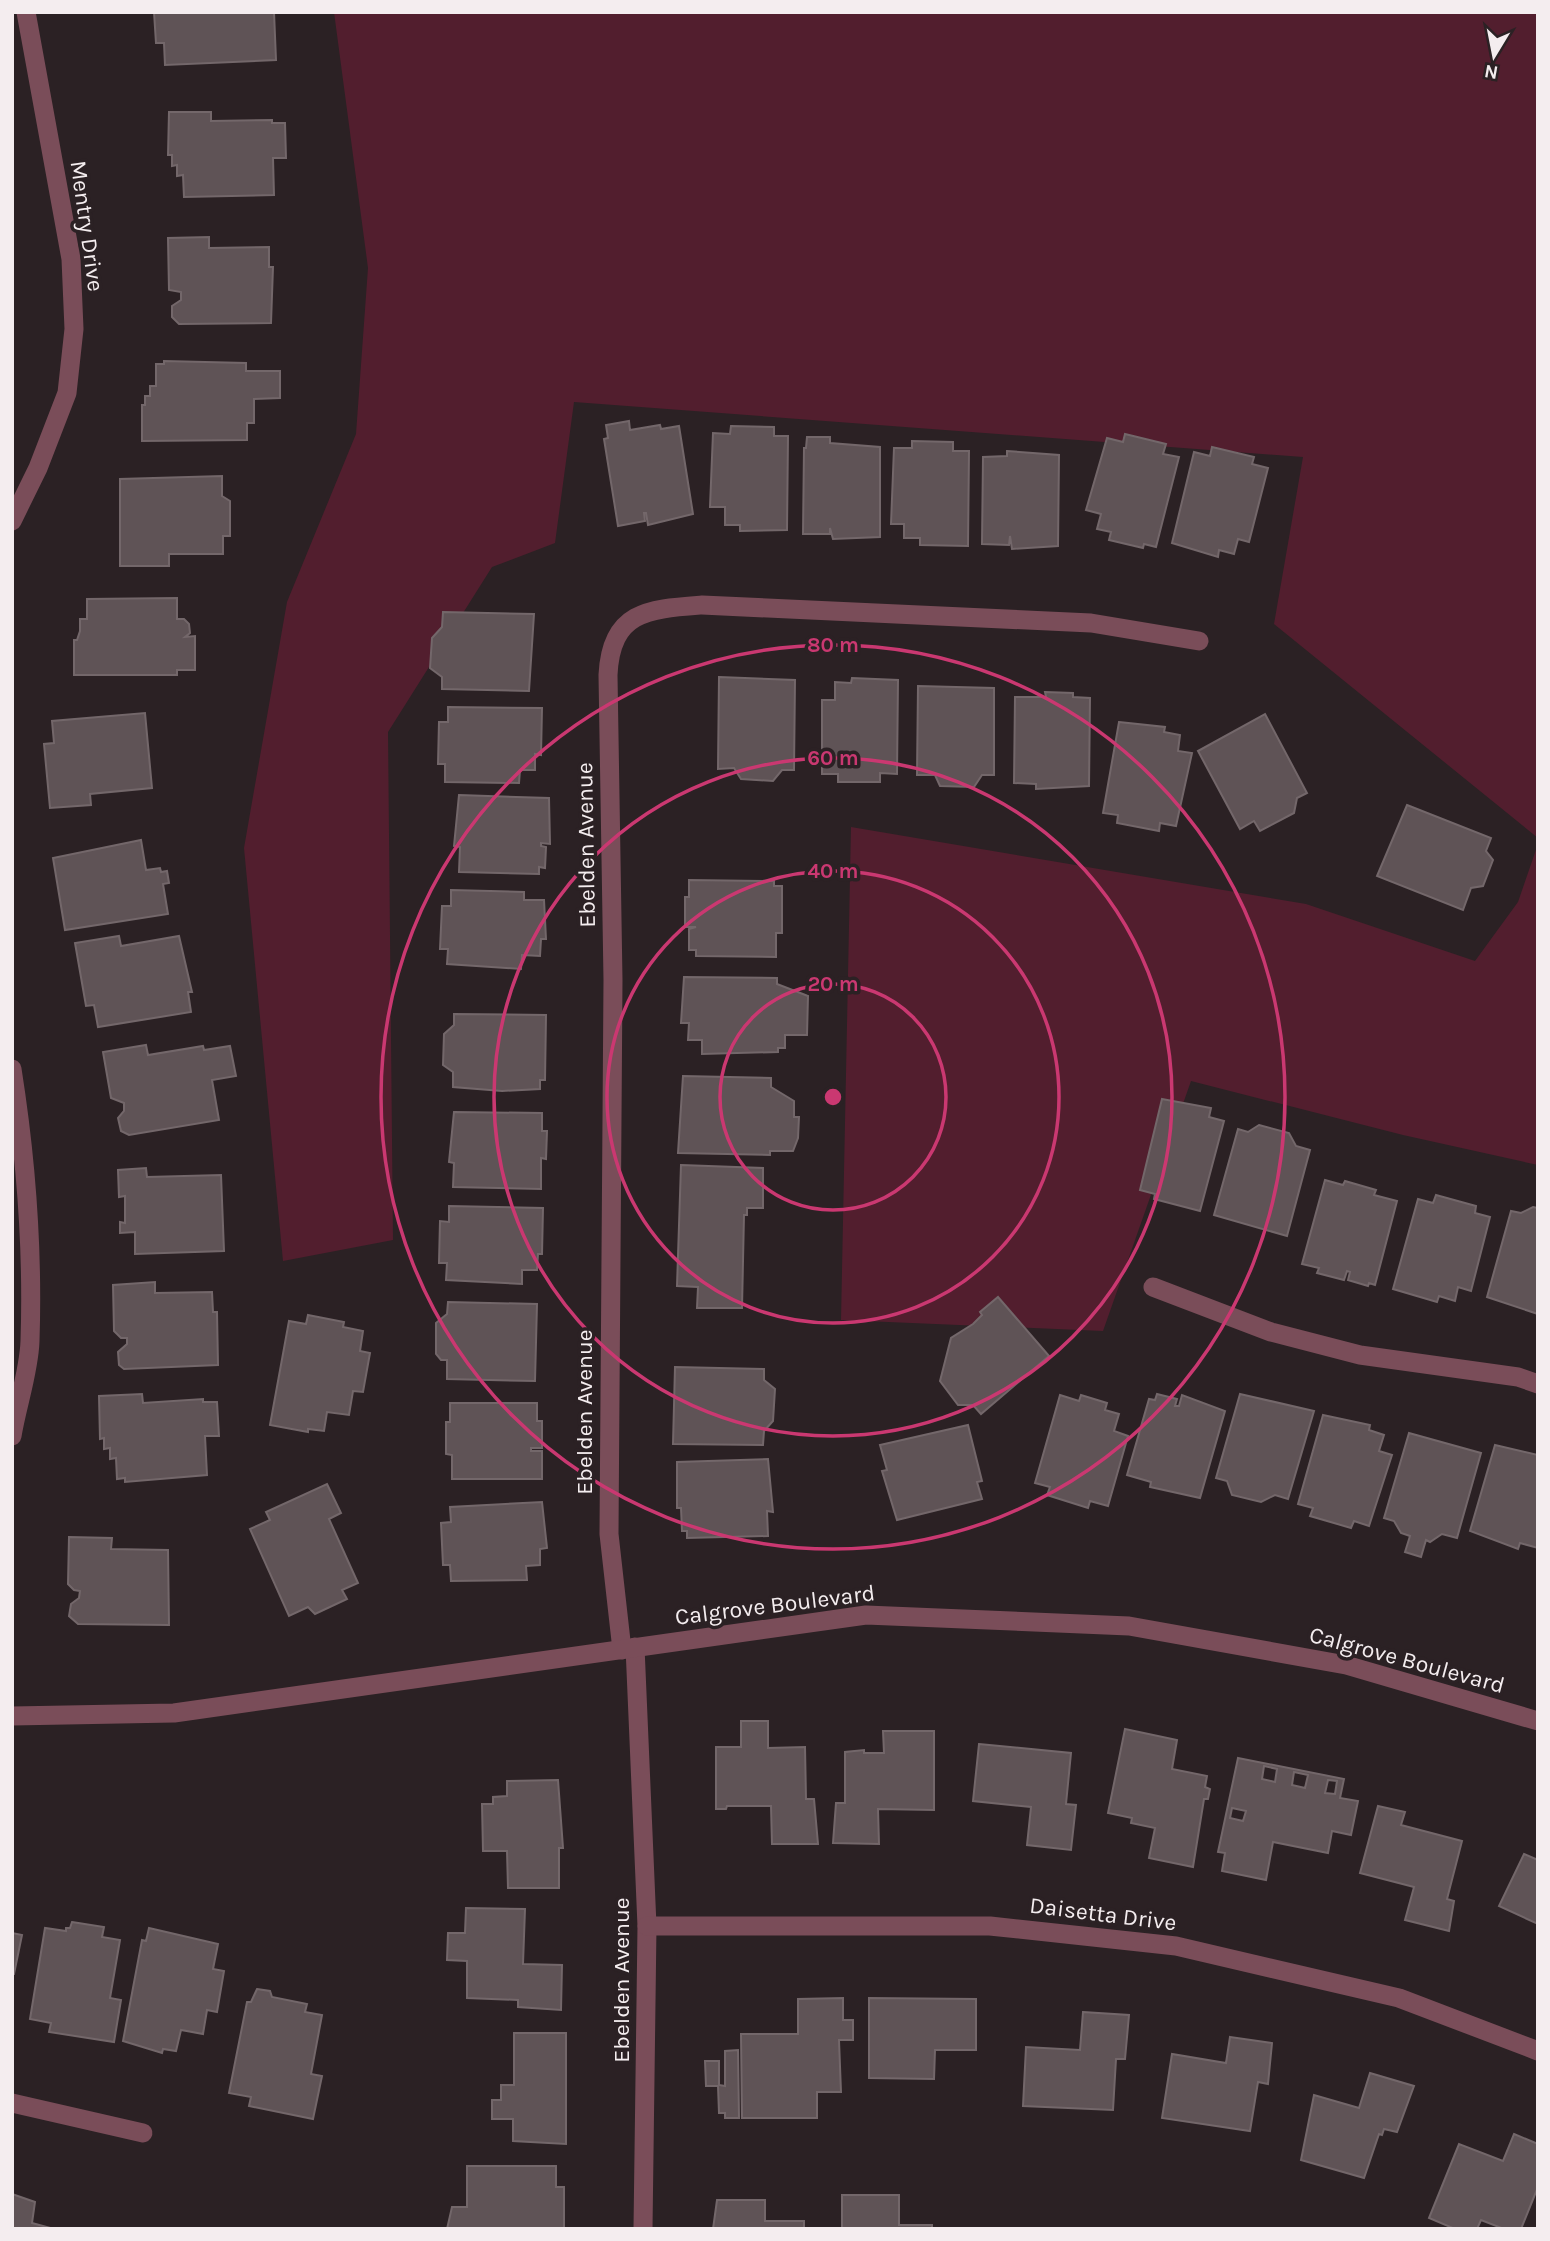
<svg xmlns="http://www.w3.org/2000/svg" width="1550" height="2241" viewBox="0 0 1550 2241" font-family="Karla,sans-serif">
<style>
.green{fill:#521e2e}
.building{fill:#5f5356;stroke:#73676a;stroke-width:2;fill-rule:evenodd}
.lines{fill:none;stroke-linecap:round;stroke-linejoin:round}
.minor{stroke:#7a4d59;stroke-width:19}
.tertiary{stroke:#7a4d59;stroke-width:19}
.ring{fill:none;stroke:#ca3871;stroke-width:3.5}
.labels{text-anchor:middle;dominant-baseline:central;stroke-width:7;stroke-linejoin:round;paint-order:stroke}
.street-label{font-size:23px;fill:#f4edef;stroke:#2b2124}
.centre{fill:#ca3871;stroke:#2b2124;stroke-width:3.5}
.ring-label{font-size:21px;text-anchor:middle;font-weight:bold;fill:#ca3871;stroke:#2b2124;stroke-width:7;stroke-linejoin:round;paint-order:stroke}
</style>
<rect width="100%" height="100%" fill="#2b2124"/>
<g class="green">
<polygon points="334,12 1538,12 1538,838 1274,624 1303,457 574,402 555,543 492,567 388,732 393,1240 283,1261 244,848 287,602 356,434 368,268"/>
<polygon points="851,827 1306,904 1475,961 1518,902 1538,844 1538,1165 1403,1135 1191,1081 1103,1331 841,1320"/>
</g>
<g class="building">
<polygon points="154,12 274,12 276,60 165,65 164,43 156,43"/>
<polygon points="169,112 211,112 211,121 272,120 272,123 285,123 286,158 273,158 274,195 184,197 183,175 177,176 177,165 172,166 172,155 168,155"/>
<polygon points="209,237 209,248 269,247 269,267 273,267 271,323 179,324 172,317 172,306 181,300 181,292 169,290 168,238"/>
<polygon points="164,361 246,363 246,371 280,371 280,398 254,399 254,423 247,423 247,440 142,441 142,405 145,405 145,396 150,396 150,386 156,386 156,364 164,364"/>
<polygon points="629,421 630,430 660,425 661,429 679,426 693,514 648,525 646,513 644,513 645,521 618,526 604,439 608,438 606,425"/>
<polygon points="731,426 774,427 774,436 788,436 787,530 740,531 740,525 725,525 725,507 710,507 713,433 730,434"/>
<polygon points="1125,434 1166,444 1163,454 1179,457 1156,547 1144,544 1143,548 1109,540 1111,532 1097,529 1101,514 1086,510 1107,438 1123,442"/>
<polygon points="807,437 830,437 830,443 880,447 880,537 833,539 830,528 830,534 803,534 804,448 806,448"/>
<polygon points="912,441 953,442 953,451 969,451 968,546 920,545 920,538 904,538 904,524 891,524 894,448 912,448"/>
<polygon points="1212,447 1254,457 1252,464 1268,468 1249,542 1238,539 1234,554 1219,550 1218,557 1172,543 1194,452 1210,456"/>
<polygon points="1007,451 1059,455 1058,546 1012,549 1010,536 1009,545 982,544 983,457 1007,456"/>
<polygon points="222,476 222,496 230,501 230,536 223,536 223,554 169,554 169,566 120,566 120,479"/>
<polygon points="177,598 177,619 184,619 189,624 190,633 185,637 195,636 195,670 177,670 177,675 74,675 74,640 77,640 80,631 80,619 87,619 87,599"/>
<polygon points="443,612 534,614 529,691 442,689 442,677 430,668 432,638 442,627"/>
<polygon points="719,677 795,680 794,770 782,770 773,781 741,779 734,768 718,769"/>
<polygon points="852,678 898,680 897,774 880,773 880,782 838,782 838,774 822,774 822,700 835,700 835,682 851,683"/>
<polygon points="918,686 994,688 994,775 982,775 974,787 940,786 935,775 917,775"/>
<polygon points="1045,692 1073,693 1073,697 1090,698 1089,786 1036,789 1036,784 1014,783 1015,697 1046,697"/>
<polygon points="448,707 542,708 541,755 535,754 535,770 520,770 519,783 445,782 445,764 438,764 439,722 448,722"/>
<polygon points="145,713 152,788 90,794 91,805 50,808 44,744 54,743 52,721"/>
<polygon points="1265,714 1307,793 1297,798 1294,813 1260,831 1254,821 1240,829 1198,751"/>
<polygon points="1119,722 1165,727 1164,732 1180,735 1178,751 1192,753 1176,826 1160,823 1159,831 1117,823 1118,815 1103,813"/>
<polygon points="459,795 549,798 550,844 541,843 541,846 546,847 545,868 539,867 539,874 459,872 460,847 454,846"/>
<polygon points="1407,805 1491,838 1486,851 1493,860 1483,886 1471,888 1463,910 1377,876"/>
<polygon points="141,840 146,870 160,868 161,872 167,871 169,883 163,884 168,914 65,930 53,858"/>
<polygon points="689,880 774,881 774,886 782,886 782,933 776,933 776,957 696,956 696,950 689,950 689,929 696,927 685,927 685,897 689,897"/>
<polygon points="451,890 524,892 524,900 544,900 546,939 541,939 540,956 522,955 521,969 447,964 448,949 440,949 442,906 451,906"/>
<polygon points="119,936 121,946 179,936 192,992 188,992 191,1012 98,1027 94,1005 86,1006 75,943"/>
<polygon points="684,977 777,978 777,984 808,996 807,1035 785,1035 785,1048 778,1048 778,1052 702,1054 702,1040 688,1040 689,1023 681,1023"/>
<polygon points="454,1014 546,1015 545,1080 540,1080 540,1089 502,1091 453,1087 453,1072 443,1065 444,1034 454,1025"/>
<polygon points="146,1045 148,1055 203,1046 204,1050 230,1046 236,1076 212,1080 219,1120 129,1135 121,1131 118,1118 124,1111 124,1103 111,1098 103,1052"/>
<polygon points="683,1076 771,1078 771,1087 794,1101 794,1117 799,1117 798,1138 793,1151 770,1151 770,1155 678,1153"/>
<polygon points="1162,1099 1211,1108 1209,1117 1224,1121 1200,1211 1154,1199 1155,1194 1140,1190"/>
<polygon points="454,1112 542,1113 542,1131 547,1131 546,1159 541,1158 541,1189 453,1187 454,1163 449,1162"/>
<polygon points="1259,1125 1289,1133 1296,1146 1310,1150 1287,1236 1214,1215 1238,1129 1248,1132"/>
<polygon points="681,1165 763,1168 763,1208 747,1208 747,1215 744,1215 742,1308 697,1308 698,1287 677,1286"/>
<polygon points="146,1168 147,1177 221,1175 224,1251 135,1254 135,1232 120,1233 120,1222 125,1223 125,1196 119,1197 118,1170"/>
<polygon points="1325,1180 1343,1185 1345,1181 1376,1190 1374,1195 1397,1201 1375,1285 1369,1283 1368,1286 1348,1280 1350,1272 1347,1271 1344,1280 1317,1273 1319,1268 1302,1264"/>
<polygon points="1436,1195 1476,1206 1475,1213 1490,1217 1471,1291 1458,1287 1455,1301 1439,1296 1437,1302 1393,1289 1418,1199 1433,1203"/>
<polygon points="449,1206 543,1208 542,1254 538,1254 537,1270 522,1270 522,1284 446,1280 447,1263 439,1263 440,1221 449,1222"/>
<polygon points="1533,1207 1538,1208 1538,1314 1487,1297 1511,1211 1521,1213"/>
<polygon points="155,1282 155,1293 212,1292 213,1312 217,1312 218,1365 124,1369 119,1365 118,1352 127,1344 127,1338 121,1338 114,1331 113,1285"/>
<polygon points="998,1297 1049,1356 981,1414 973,1405 958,1405 940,1381 951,1338 973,1324 982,1315 980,1312"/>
<polygon points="448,1302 537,1304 535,1381 447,1379 447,1360 441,1360 436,1354 436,1323 447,1314"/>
<polygon points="308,1315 344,1322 343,1327 363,1331 360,1351 370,1353 363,1392 353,1391 349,1415 327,1412 324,1431 308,1429 308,1432 270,1425 289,1321 306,1324"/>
<polygon points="675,1367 764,1369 764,1380 775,1389 773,1421 764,1431 763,1445 673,1444"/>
<polygon points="142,1394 143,1403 203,1399 203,1402 217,1402 219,1436 205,1436 207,1475 125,1482 125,1478 117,1479 116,1458 110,1459 110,1448 104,1449 104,1438 100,1439 99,1396"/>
<polygon points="1157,1394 1177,1399 1175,1406 1179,1406 1182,1395 1225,1411 1200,1498 1150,1487 1151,1482 1127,1475 1149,1399 1155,1400"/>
<polygon points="1240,1394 1314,1411 1288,1499 1275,1495 1261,1502 1232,1495 1227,1481 1216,1478"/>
<polygon points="1060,1395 1079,1401 1081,1395 1107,1403 1105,1410 1119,1414 1114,1431 1128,1436 1108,1506 1090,1501 1088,1508 1047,1495 1050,1487 1035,1483"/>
<polygon points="450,1403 537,1403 537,1421 542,1421 542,1448 531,1448 531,1451 542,1451 542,1479 452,1479 452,1455 446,1454 446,1422 450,1422"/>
<polygon points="1323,1415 1370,1425 1369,1430 1384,1435 1379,1451 1392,1455 1369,1526 1354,1521 1351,1528 1310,1516 1313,1508 1298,1504"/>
<polygon points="968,1425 982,1481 977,1482 982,1499 897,1520 882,1471 887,1470 880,1445"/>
<polygon points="1409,1433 1481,1453 1457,1538 1442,1534 1430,1542 1426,1540 1421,1557 1405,1552 1410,1536 1401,1533 1394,1521 1384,1518"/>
<polygon points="1495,1445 1538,1455 1538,1548 1520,1543 1518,1549 1470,1531"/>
<polygon points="768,1459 773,1512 767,1511 768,1536 687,1538 687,1531 682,1531 681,1508 677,1508 677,1462"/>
<polygon points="327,1484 341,1513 329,1519 358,1583 342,1590 347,1599 315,1614 308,1607 289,1616 250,1529 270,1520 266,1512"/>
<polygon points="542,1502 547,1548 540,1549 540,1565 526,1566 527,1580 451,1581 450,1565 443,1565 441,1523 451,1522 450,1507"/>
<polygon points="69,1537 112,1538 111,1549 168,1550 169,1625 78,1624 69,1616 71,1604 79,1598 80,1591 74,1590 68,1584"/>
<polygon points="741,1721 768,1721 768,1748 805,1747 806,1799 814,1799 818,1844 772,1844 771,1806 727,1806 726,1809 716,1809 716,1747 741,1747"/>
<polygon points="1125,1729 1177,1740 1172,1769 1207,1776 1205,1787 1210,1789 1208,1799 1204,1799 1193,1867 1149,1858 1155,1828 1131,1823 1132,1818 1108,1813"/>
<polygon points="883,1731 934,1731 934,1810 878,1809 879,1844 833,1843 836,1803 845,1803 845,1752 864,1750 864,1753 884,1753"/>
<polygon points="979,1744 1071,1753 1066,1804 1076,1805 1071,1850 1027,1845 1031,1807 973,1801"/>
<path d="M1238,1758L1344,1779L1340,1798L1358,1801L1351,1835L1332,1831L1328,1853L1273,1842L1266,1880L1222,1871L1225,1853L1218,1852ZM1264,1766L1277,1769L1275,1782L1262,1779ZM1294,1772L1308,1775L1305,1788L1292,1785ZM1328,1780L1337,1781L1335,1794L1325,1793ZM1232,1808L1246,1811L1243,1821L1230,1818Z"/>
<polygon points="558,1780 563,1848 559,1848 559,1888 508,1888 507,1851 483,1851 482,1804 493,1804 493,1797 507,1796 507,1781"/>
<polygon points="1378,1806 1405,1812 1401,1825 1462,1841 1447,1899 1454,1901 1449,1931 1405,1920 1414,1887 1360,1873"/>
<polygon points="1524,1854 1538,1860 1538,1924 1499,1906"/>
<polygon points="466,1908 525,1909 523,1964 562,1965 561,2010 518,2007 518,2000 467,1998 467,1961 447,1960 448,1933 465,1933"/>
<polygon points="72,1922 104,1927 102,1937 120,1940 110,1998 121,2000 114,2042 49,2032 51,2023 30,2019 45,1928 66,1931 66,1928 70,1928"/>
<polygon points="149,1928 218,1944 213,1969 224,1971 217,2012 207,2010 203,2034 181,2030 176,2051 163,2049 162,2053 123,2041 142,1940 146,1941"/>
<polygon points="12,1933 22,1935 14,1974 12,1974"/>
<polygon points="257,1989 270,1991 272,1997 307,2004 305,2012 322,2015 311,2074 322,2076 313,2119 249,2106 251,2097 229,2093 247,2002 251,2002"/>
<polygon points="843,1998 843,2020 853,2020 853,2040 839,2040 841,2092 817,2092 817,2118 742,2118 741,2034 798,2034 798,1999"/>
<polygon points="869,1998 976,1999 976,2050 935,2050 934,2079 869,2078"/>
<polygon points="1083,2012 1129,2015 1125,2059 1116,2059 1113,2110 1023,2106 1026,2047 1080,2050"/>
<polygon points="514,2033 566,2033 566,2144 513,2141 513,2119 492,2119 492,2100 501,2100 501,2085 514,2085"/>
<polygon points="1230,2037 1272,2043 1268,2084 1258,2082 1250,2131 1162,2118 1172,2054 1226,2063"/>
<polygon points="738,2050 739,2118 725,2118 725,2113 719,2113 718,2086 706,2086 705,2061 719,2061 719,2085 725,2086 725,2051"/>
<polygon points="1370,2073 1414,2086 1397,2132 1384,2129 1382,2135 1379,2134 1364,2178 1301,2160 1314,2095 1359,2108"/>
<polygon points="1514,2134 1538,2144 1538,2187 1521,2229 1504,2229 1481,2220 1477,2229 1455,2229 1429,2218 1459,2144 1503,2161"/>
<polygon points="467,2166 556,2166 556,2187 564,2187 564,2229 447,2229 452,2207 467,2207"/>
<polygon points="12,2194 35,2202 32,2223 54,2229 12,2229"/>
<polygon points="842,2195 899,2195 899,2225 932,2225 932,2229 842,2229"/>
<polygon points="717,2200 765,2200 765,2221 804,2221 804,2229 713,2229"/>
</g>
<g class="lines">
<g class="minor">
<polyline points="12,521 38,468 67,393 74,329 71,259 26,12"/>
<path d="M12,1069C26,1158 33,1251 30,1341C29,1372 17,1405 12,1436"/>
<polyline points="1153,1287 1271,1332 1360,1355 1518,1377 1538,1384"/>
<polyline points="635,1647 647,1926 643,2229"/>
<path d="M622,1650L609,1534L613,980L608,675C611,611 648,609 702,605L1091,623L1199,641"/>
<polyline points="647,1926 990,1926 1176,1946 1399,1998 1538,2051"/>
<polyline points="12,2103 143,2133"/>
</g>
<polyline class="tertiary" points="12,1716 174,1713 866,1615 1129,1626 1346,1665 1538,1721"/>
</g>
<g class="ring">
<circle cx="833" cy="1097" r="113"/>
<circle cx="833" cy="1097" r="226"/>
<circle cx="833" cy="1097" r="339"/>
<circle cx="833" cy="1097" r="452"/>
</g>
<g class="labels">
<g class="street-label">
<text transform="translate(87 226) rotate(82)">Mentry Drive</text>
<text transform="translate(586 845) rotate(-91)">Ebelden Avenue</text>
<text transform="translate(584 1412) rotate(-90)">Ebelden Avenue</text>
<text transform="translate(775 1605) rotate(-7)">Calgrove Boulevard</text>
<text transform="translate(1407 1660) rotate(15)">Calgrove Boulevard</text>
<text transform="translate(1103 1914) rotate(7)">Daisetta Drive</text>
<text transform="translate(621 1980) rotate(-90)">Ebelden Avenue</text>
</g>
</g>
<circle cx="833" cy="1097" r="10" class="centre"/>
<g class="ring-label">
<text x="833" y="652">80 m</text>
<text x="833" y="765">60 m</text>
<text x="833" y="878">40 m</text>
<text x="833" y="991">20 m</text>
</g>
<rect width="1550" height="2241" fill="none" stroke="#f4edef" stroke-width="28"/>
<g transform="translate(1494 56) rotate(190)" stroke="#2b2124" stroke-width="5" paint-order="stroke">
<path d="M0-5L12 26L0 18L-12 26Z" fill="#f4edef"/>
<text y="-10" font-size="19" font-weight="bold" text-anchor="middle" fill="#f4edef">N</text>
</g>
</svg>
